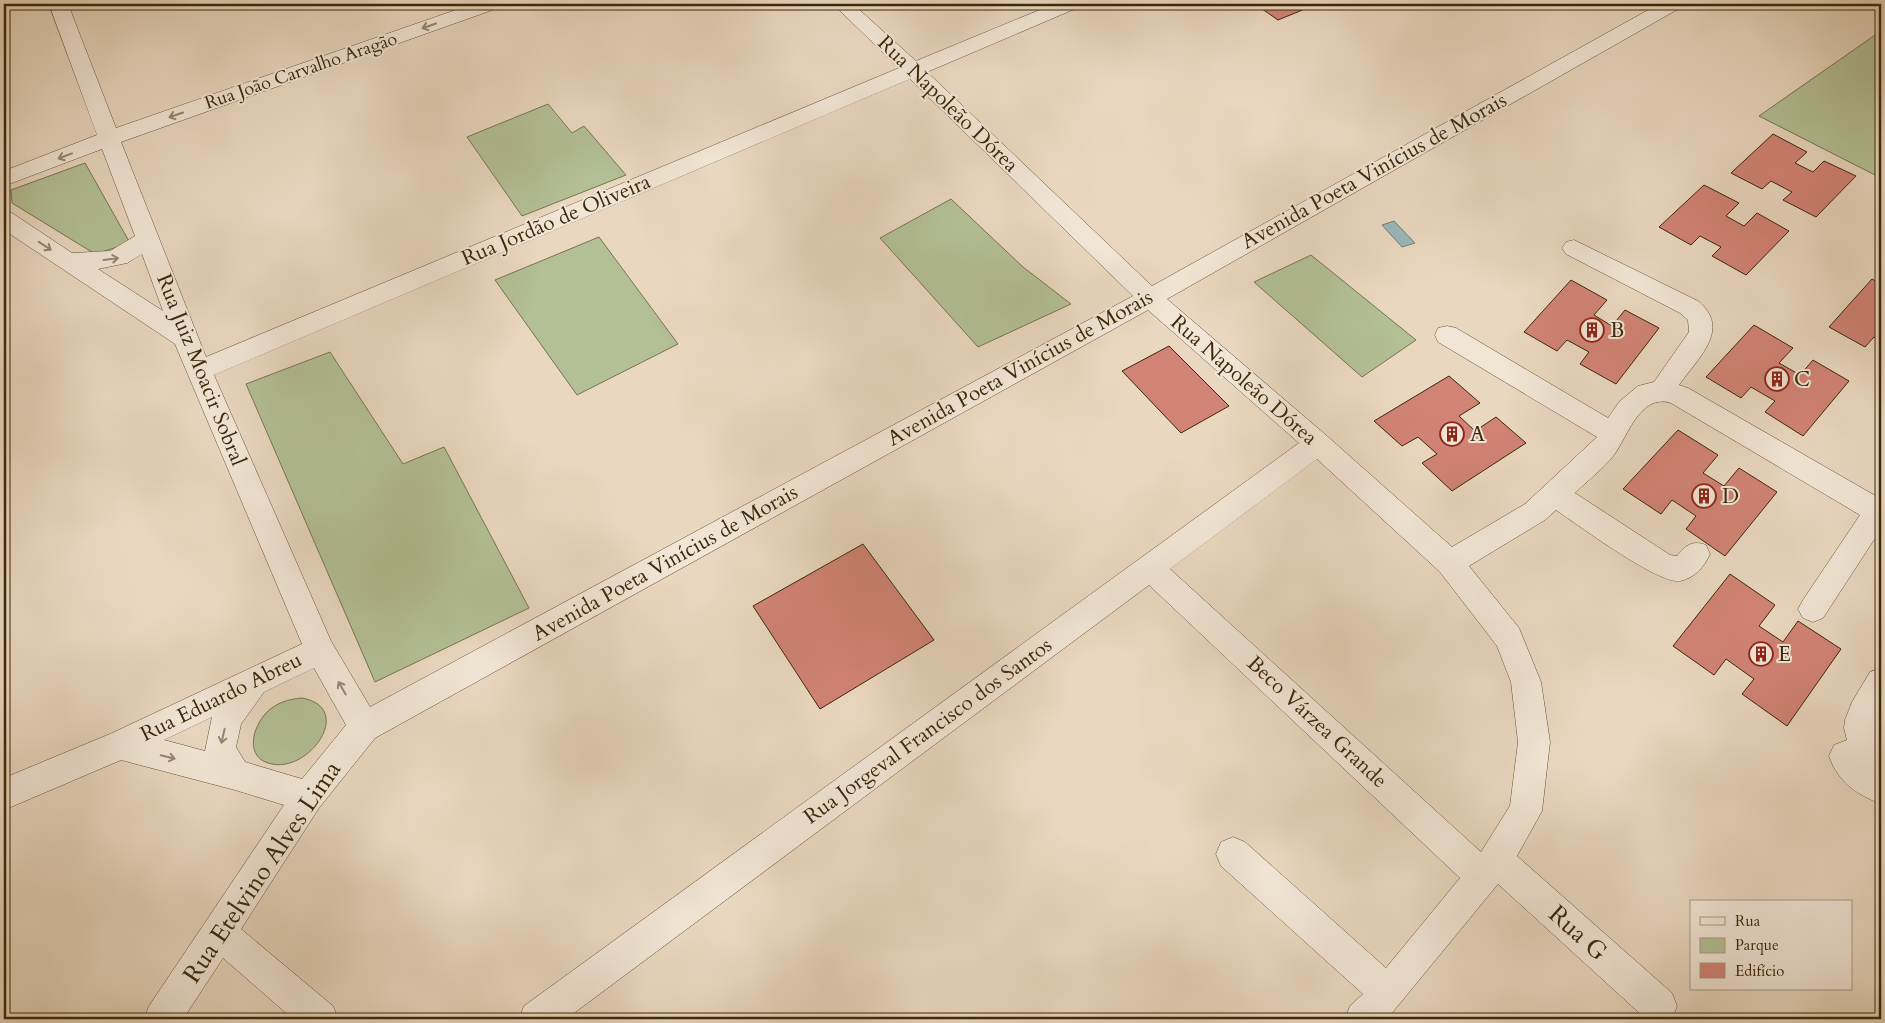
<svg xmlns="http://www.w3.org/2000/svg" width="1885" height="1023" viewBox="0 0 1885 1023" font-family="Cardo,serif">
<style>
.green{fill:#b3bf95;stroke:#787450}
.water{fill:#9bb7bb;stroke:#757e74}
.building{fill:#d18375;stroke:#3c280a}
.lines{fill:none;stroke-linecap:round;stroke-linejoin:round}
.minor-casing{stroke:#675437;stroke-width:1}
.minor{fill:#f1e5d5;fill-rule:evenodd}
.oneway{stroke:#968670}
.labels{text-anchor:middle;dominant-baseline:central;stroke-width:4;stroke-linejoin:round;paint-order:stroke}
.far-street-label{font-size:18px;fill:#3c280a;stroke:#f1e5d5}
.street-label{font-size:21px;fill:#3c280a;stroke:#f1e5d5}
.poi-label{font-size:21px;fill:#3c280a;stroke:#f1e5d5;text-anchor:start}
.near-street-label{font-size:25px;fill:#3c280a;stroke:#f1e5d5}
</style>
<rect width="100%" height="100%" fill="#e9d7bf"/>
<filter id="stains"><feTurbulence type="fractalNoise" baseFrequency=".004" numOctaves="4"/><feColorMatrix values="0 0 0 0 .2 0 0 0 0 .09 0 0 0 0 .02 0 0 0 .5 -.17"/></filter>
<radialGradient id="worn" r=".72"><stop offset=".6" stop-color="#630" stop-opacity="0"/><stop offset="1" stop-color="#630" stop-opacity=".3"/></radialGradient>
<g class="green">
<polygon points="1878,33 1881,34 1881,172 1875,175 1759,116"/>
<polygon points="548,104 572,133 584,126 626,175 522,216 467,137"/>
<polygon points="85,163 130,243 95,254 12,203 11,190"/>
<polygon points="951,199 1023,267 1071,304 978,347 880,238"/>
<polygon points="599,237 678,344 577,395 495,280"/>
<polygon points="1311,255 1416,340 1362,377 1254,282"/>
<polygon points="330,352 403,464 444,447 529,608 375,682 246,384"/>
<path d="M302,698C355,708 310,772 272,764C244,759 252,727 267,712C276,703 289,699 302,698Z"/>
</g>
<polygon class="water" points="1394,221 1415,243 1402,247 1382,225"/>
<g class="building">
<polygon points="1255,4 1317,4 1278,20"/>
<polygon points="1773,134 1807,152 1795,163 1813,172 1824,161 1856,176 1816,217 1783,200 1792,192 1771,181 1762,189 1731,173"/>
<polygon points="1704,185 1739,203 1726,216 1744,226 1757,213 1789,231 1746,275 1712,256 1721,247 1700,236 1691,245 1659,227"/>
<polygon points="1872,279 1881,284 1881,341 1874,337 1865,347 1829,327"/>
<polygon points="1571,280 1607,300 1594,315 1612,326 1625,310 1659,328 1616,384 1580,364 1589,352 1567,340 1557,351 1524,332"/>
<polygon points="1754,325 1793,348 1779,363 1800,375 1813,360 1849,381 1803,436 1765,412 1775,401 1751,387 1741,398 1706,377"/>
<polygon points="1169,346 1229,406 1181,433 1122,371"/>
<polygon points="1449,376 1480,403 1459,416 1475,431 1496,417 1526,443 1452,491 1422,463 1437,454 1418,437 1402,446 1374,421"/>
<polygon points="1678,430 1718,455 1703,473 1724,486 1739,468 1777,492 1725,556 1686,529 1696,516 1672,500 1661,514 1623,489"/>
<polygon points="863,544 934,640 820,709 753,606"/>
<polygon points="1730,574 1775,605 1759,626 1783,642 1798,621 1841,649 1787,726 1742,694 1754,679 1726,659 1714,675 1673,646"/>
</g>
<g class="lines">
<g class="minor-casing">
<g id="minor">
<path d="M49,4H68L116,128L473,4H501L498,8L121,142L206,357L899,68L833,4H853L916,61L1054,4H1079L1077,8L927,72L1152,286L1659,4H1682L1680,8L1167,299L1327,436L1452,547L1525,504L1597,437L1438,342L1435,335L1438,328L1447,326L1456,328L1608,418L1619,402L1638,386L1654,382L1689,332L1688,320L1680,313L1566,254L1562,248L1566,242L1574,240L1698,301C1732,329 1698,358 1679,385L1688,388L1881,499V529L1823,618L1813,622L1803,618L1798,609L1803,600L1860,515L1671,403C1640,393 1628,436 1614,455C1603,469 1587,481 1575,493L1670,555L1677,556C1686,545 1692,540 1706,545L1710,554C1704,567 1695,578 1680,581C1659,585 1577,524 1556,510L1545,520L1469,566L1519,628L1541,682L1550,742L1542,811L1517,856L1672,993L1677,1006L1672,1019H1646L1498,884L1387,1019H1345L1350,1006L1363,994L1221,866L1216,854L1221,842L1233,837L1245,842L1386,968L1460,878L1149,585L566,1019H519L524,1006L1299,443L1148,310L375,738L319,808L241,929L333,1006L338,1019H293L223,958L183,1019H144L149,1006L284,805L235,790L121,760L4,810V778L110,734L302,644L175,344L4,230V211L12,213L72,253L110,251L135,236L102,149L4,186V171L97,135ZM910,79L1133,296L370,707L331,641L214,375ZM142,254L163,311L98,269L127,263ZM1317,459L1440,572L1497,646L1511,682L1518,742L1510,806L1481,852L1170,569ZM314,668L346,725L302,779L245,762L236,747L241,724L264,692ZM212,717L205,751L164,740Z"/>
<path d="M1881,668V708L1877,715L1875,728L1881,746V804C1856,794 1838,782 1829,756L1834,745L1847,740L1844,728L1845,720L1852,702L1870,672Z"/>
</g>
</g>
<use href="#minor" class="minor"/>
</g>
<defs><path id="oneway-shaft" d="M-6 0H5M1.5-3L5.5 0L1.5 3" fill="none" stroke-width="1.6" stroke-linecap="round" stroke-linejoin="round" transform="scale(1.25)"/></defs>
<g class="oneway">
<use href="#oneway-shaft" transform="translate(429 26) rotate(161)"/>
<use href="#oneway-shaft" transform="translate(176 115) rotate(161)"/>
<use href="#oneway-shaft" transform="translate(65 156) rotate(159)"/>
<use href="#oneway-shaft" transform="translate(45 246) rotate(33)"/>
<use href="#oneway-shaft" transform="translate(111 259) rotate(-7)"/>
<use href="#oneway-shaft" transform="translate(342 688) rotate(-120)"/>
<use href="#oneway-shaft" transform="translate(223 736) rotate(103)"/>
<use href="#oneway-shaft" transform="translate(168 757) rotate(14)"/>
</g>
<defs>
<g id="building-ring" transform="scale(1.25)"><circle r="9.5" fill="#f1e5d5" stroke="#8f2418" stroke-width="1.5"/><path d="M-4-6H4V6H1V3H-1V6H-4ZM-2.5-4.3h1.7v1.8h-1.7ZM.8-4.3h1.7v1.8H.8ZM-2.5-1h1.7V.8h-1.7ZM.8-1h1.7V.8H.8Z" fill="#8f2418"/></g>
</defs>
<g fill-rule="evenodd">
<use href="#building-ring" x="1592" y="330"/>
<use href="#building-ring" x="1777" y="379"/>
<use href="#building-ring" x="1452" y="434"/>
<use href="#building-ring" x="1704" y="496"/>
<use href="#building-ring" x="1761" y="654"/>
</g>
<g class="labels">
<g class="far-street-label">
<text transform="translate(301 71) rotate(-19)">Rua João Carvalho Aragão</text>
</g>
<g class="street-label">
<text transform="translate(948 104) rotate(44)">Rua Napoleão Dórea</text>
<text transform="translate(1374 171) rotate(-29)">Avenida Poeta Vinícius de Morais</text>
<text transform="translate(556 220) rotate(-23)">Rua Jordão de Oliveira</text>
<text transform="translate(1020 368) rotate(-29)">Avenida Poeta Vinícius de Morais</text>
<text transform="translate(201 370) rotate(68)">Rua Juiz Moacir Sobral</text>
<text transform="translate(1244 380) rotate(41)">Rua Napoleão Dórea</text>
<text transform="translate(665 563) rotate(-29)">Avenida Poeta Vinícius de Morais</text>
<text transform="translate(221 697) rotate(-26)">Rua Eduardo Abreu</text>
<text transform="translate(1317 722) rotate(43)">Beco Várzea Grande</text>
<text transform="translate(928 731) rotate(-36)">Rua Jorgeval Francisco dos Santos</text>
</g>
<g class="poi-label">
<text x="1610" y="330">B</text>
<text x="1794" y="379">C</text>
<text x="1470" y="434">A</text>
<text x="1722" y="496">D</text>
<text x="1778" y="654">E</text>
</g>
<g class="near-street-label">
<text transform="translate(262 872) rotate(-56)">Rua Etelvino Alves Lima</text>
<text transform="translate(1578 933) rotate(42)">Rua G</text>
</g>
</g>
<rect width="1885" height="1023" fill="none" stroke="#e9d7bf" stroke-width="20"/>
<rect x="5" y="5" width="1875" height="1013" fill="none" stroke="#3c280a" stroke-width="2.5"/>
<rect x="10" y="10" width="1865" height="1003" fill="none" stroke="#3c280a"/>
<rect x="1690" y="900" width="162" height="90" fill="#f1e5d5" stroke="#a99984"/>
<rect x="1700" y="917" width="25" height="8" fill="#f1e5d5" stroke="#a99984"/>
<text x="1735" y="926" font-size="15" fill="#3c280a">Rua</text>
<rect x="1700" y="938" width="25" height="15" fill="#b3bf95" stroke="#a99984"/>
<text x="1735" y="950" font-size="15" fill="#3c280a">Parque</text>
<rect x="1700" y="963" width="25" height="15" fill="#d18375" stroke="#a99984"/>
<text x="1735" y="976" font-size="15" fill="#3c280a">Edifício</text>
<rect width="100%" height="100%" filter="url(#stains)"/>
<rect width="100%" height="100%" fill="url(#worn)"/>
</svg>
